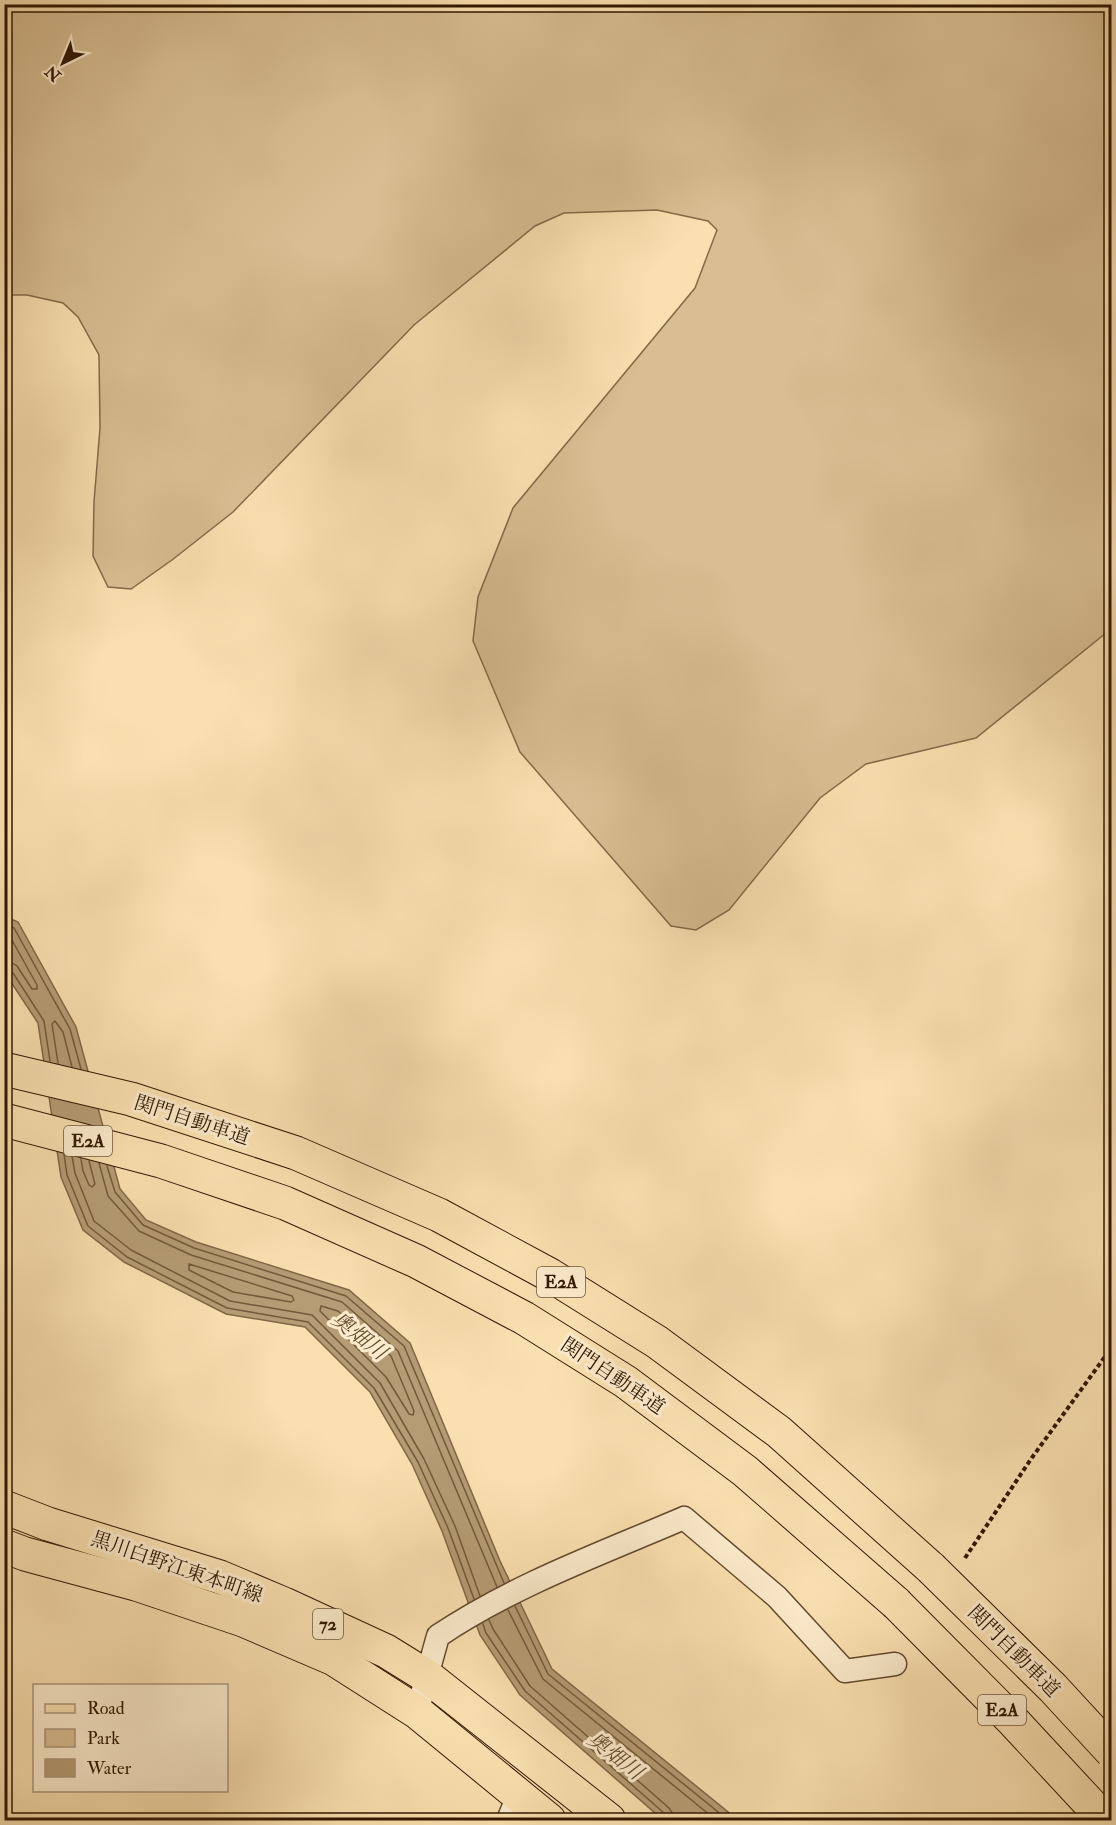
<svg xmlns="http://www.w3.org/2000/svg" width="1116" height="1825" viewBox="0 0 1116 1825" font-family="'IM FELL Double Pica','Noto Serif JP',serif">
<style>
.green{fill:#d8be92;stroke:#846a49;stroke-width:1.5}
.water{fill:#b59c74;stroke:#806746;stroke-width:1.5}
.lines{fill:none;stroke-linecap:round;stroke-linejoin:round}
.shore{stroke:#725a3a;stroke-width:1.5}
.minor-casing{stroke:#62492c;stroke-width:25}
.primary-casing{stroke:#301700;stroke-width:35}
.motorway-casing{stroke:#301700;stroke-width:35}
.path{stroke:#301700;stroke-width:4;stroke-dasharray:4.5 3;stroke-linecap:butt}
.minor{stroke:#fcebcc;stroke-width:22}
.primary{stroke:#fae0b0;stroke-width:33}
.motorway{stroke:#fae0b0;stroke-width:33}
.motorway-bridge-casing{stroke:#301700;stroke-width:35;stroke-linecap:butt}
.motorway-bridge{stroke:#fae0b0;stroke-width:33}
.labels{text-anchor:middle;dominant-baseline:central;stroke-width:6;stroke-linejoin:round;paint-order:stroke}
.shield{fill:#fcebcc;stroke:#6d573d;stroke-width:1.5}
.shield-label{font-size:18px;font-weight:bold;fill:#301700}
.street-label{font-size:20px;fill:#301700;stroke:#fcebcc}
.water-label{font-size:21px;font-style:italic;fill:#654c2e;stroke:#fcebcc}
</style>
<rect width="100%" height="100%" fill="#fae0b0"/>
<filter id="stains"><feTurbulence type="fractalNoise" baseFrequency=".00333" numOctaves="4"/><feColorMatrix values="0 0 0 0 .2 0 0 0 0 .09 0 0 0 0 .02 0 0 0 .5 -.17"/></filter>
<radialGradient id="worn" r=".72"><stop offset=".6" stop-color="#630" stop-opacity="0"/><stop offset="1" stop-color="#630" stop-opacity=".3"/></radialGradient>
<polygon class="green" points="4,5 1111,5 1111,629 976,738 866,764 820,798 729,910 696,930 671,926 520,752 473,641 478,597 513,508 695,288 717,230 708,221 657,210 564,213 535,226 414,325 233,512 172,560 131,589 108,587 93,556 94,502 100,428 99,355 78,317 63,303 27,295 5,295"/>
<polygon class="water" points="4,916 18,922 76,1027 120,1189 146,1220 196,1242 349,1290 410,1343 500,1561 552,1669 738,1820 663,1820 520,1695 480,1635 442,1531 412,1464 370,1392 305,1327 226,1314 124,1262 83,1230 61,1177 38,1023 5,973"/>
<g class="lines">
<g class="shore">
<polyline points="4,923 14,928 70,1029 81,1069"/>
<polyline points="4,931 8,933 37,985 37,989 32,989 17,966 11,962 4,961"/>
<polyline points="4,969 13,973 44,1021 50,1061"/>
<polyline points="58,1063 52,1024 55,1021 63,1032 72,1067"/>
<polyline points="64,1154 67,1175 88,1226 127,1257 227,1308 308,1322 374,1388 418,1462 448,1528 474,1599"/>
<polyline points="72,1156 75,1173 94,1221 131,1250 230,1301 312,1315 380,1383 424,1459 455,1526 480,1596"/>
<polyline points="81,1159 83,1171 89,1185 92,1187 95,1184 89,1161"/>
<polyline points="99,1163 108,1196 139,1231 191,1255 342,1302 398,1351 497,1587"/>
<polyline points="107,1166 115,1192 143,1225 194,1248 346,1296 404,1346 504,1583"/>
<polygon points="189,1264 292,1296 294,1300 291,1302 233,1292 189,1270"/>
<polygon points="321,1306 338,1311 391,1356 414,1411 413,1415 409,1414 386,1377 320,1311"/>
<polyline points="515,1606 548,1674 728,1820"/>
<polyline points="508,1610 543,1679 716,1820"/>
<polyline points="489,1620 493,1629 530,1686 669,1808 673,1814 674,1820"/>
<polyline points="483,1624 486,1633 525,1691 664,1813 666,1820"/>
</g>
<g class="minor-casing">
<g id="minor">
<path d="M417,1712L438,1636C514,1585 600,1554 684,1518L777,1597L845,1671L895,1664"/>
<polyline points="508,1820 518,1796"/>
</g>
</g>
<g class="primary-casing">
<g id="primary">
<polyline points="4,1507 48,1524 220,1577 284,1604 386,1651 428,1677 609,1820"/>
<polyline points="4,1546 25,1554 136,1584 243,1620 334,1659 417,1712 549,1820"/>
</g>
</g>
<g class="motorway-casing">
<g id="motorway">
<polyline points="4,1069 131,1099 296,1153 439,1215 550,1275 657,1342 779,1432 931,1568"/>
<polyline points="4,1120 161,1161 285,1203 416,1261 524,1318 626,1382 745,1471 896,1603"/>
</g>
</g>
<polyline class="path" points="965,1558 1031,1459 1112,1347"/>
<use href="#minor" class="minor"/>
<use href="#primary" class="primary"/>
<use href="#motorway" class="motorway"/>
<g class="motorway-bridge-casing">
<g id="motorway-bridge">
<polyline points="931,1568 1053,1688 1112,1752"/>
<polyline points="896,1603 1014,1722 1105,1820"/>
</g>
</g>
<use href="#motorway-bridge" class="motorway-bridge"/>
</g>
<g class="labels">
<g class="shield">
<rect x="64" y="1126" width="48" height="30" rx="4.5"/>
<rect x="537" y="1267" width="48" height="30" rx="4.5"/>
<rect x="313" y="1609" width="30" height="30" rx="4.5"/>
<rect x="978" y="1695" width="48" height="30" rx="4.5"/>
</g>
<g class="shield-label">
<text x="88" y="1141">E2A</text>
<text x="561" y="1282">E2A</text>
<text x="328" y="1624">72</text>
<text x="1002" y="1710">E2A</text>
</g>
<g class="street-label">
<text transform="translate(192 1120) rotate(18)">関門自動車道</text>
<text transform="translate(613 1376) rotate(34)">関門自動車道</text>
<text transform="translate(177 1567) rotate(19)">黒川白野江東本町線</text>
<text transform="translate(1014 1651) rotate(45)">関門自動車道</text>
</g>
<g class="water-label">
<text transform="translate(359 1336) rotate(38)">奧畑川</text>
<text transform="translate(615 1756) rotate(38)">奧畑川</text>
</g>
</g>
<rect width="1116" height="1825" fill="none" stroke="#fae0b0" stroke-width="24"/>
<rect x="6" y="6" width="1104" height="1813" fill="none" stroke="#301700" stroke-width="3"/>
<rect x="12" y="12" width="1092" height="1801" fill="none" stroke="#301700" stroke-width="1.5"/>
<rect x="33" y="1684" width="195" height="108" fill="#fcebcc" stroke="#aa967a" stroke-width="1.5"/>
<rect x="45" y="1704" width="30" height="9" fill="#fae0b0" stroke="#aa967a" stroke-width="1.5"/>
<text x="87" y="1714" font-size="18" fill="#301700">Road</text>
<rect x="45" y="1729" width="30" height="18" fill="#d8be92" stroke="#aa967a" stroke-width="1.5"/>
<text x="87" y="1744" font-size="18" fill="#301700">Park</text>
<rect x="45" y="1759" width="30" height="18" fill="#b59c74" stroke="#aa967a" stroke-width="1.5"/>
<text x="87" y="1774" font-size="18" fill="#301700">Water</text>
<g transform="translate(63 63) rotate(223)" stroke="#fcebcc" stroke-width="4.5" paint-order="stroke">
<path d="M0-4.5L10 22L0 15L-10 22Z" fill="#301700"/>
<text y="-9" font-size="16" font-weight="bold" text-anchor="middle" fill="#301700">N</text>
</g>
<rect width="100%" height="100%" filter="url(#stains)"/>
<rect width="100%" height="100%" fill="url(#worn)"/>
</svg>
